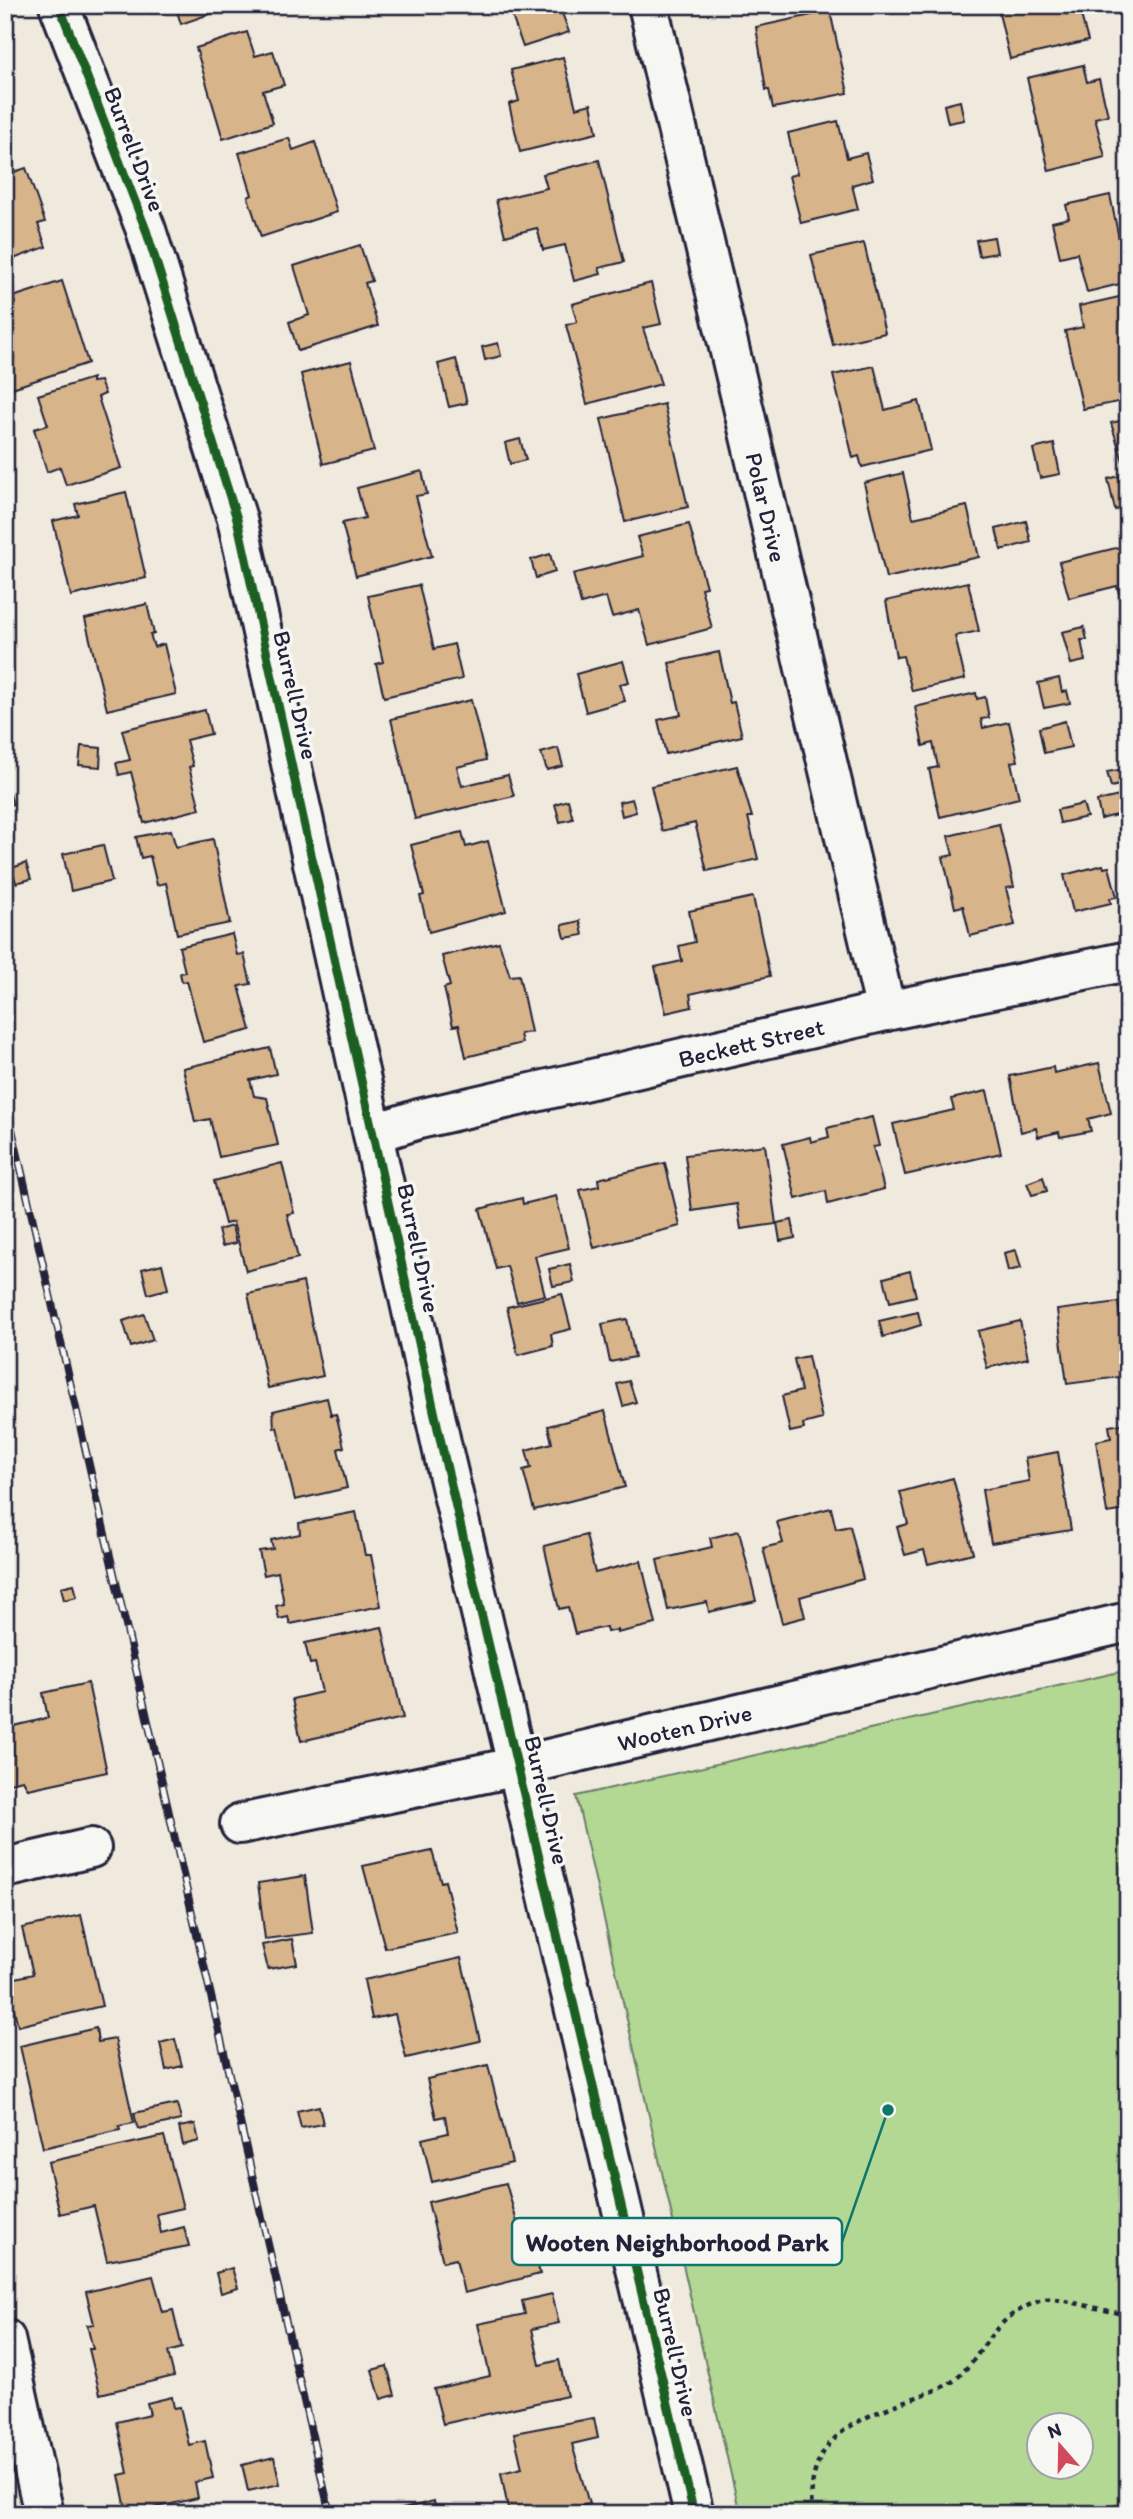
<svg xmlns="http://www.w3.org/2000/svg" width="1133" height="2519" viewBox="0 0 1133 2519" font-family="Itim,sans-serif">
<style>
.green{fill:#b2d894;stroke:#6a7d68;stroke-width:2;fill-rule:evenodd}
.building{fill:#d7b489;stroke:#22223b;stroke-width:2}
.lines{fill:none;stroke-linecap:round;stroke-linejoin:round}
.minor-casing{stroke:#22223b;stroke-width:44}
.tertiary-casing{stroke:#22223b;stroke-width:44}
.path{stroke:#22223b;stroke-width:4.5;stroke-dasharray:5 5;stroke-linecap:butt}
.minor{stroke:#f6f6f2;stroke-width:38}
.tertiary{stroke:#f6f6f2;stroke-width:38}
.rail-casing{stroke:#22223b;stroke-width:8}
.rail{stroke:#f6f6f2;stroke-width:5;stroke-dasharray:16;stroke-linecap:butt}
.cycleway-casing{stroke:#f6f6f2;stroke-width:13}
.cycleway{stroke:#1b5e20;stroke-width:9}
.labels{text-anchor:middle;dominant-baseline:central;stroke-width:7;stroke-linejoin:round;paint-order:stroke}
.street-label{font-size:24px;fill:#22223b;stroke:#f6f6f2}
.leader{fill:none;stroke:#0f766e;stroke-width:2.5}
.callout-dot{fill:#0f766e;stroke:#f6f6f2;stroke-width:2.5}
.callout{fill:#f6f6f2;stroke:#0f766e;stroke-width:2.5}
.callout-label{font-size:26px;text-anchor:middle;font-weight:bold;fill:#22223b}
</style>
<rect width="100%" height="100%" fill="#f0e9dd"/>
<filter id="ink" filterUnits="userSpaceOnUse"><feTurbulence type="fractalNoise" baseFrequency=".0143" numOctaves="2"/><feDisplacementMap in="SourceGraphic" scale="14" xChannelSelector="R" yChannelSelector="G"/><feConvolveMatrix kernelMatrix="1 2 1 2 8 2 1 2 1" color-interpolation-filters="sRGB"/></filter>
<g filter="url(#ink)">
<path class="green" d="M1128,1670V2514H740L576,1796ZM1038,2424H1080V2466H1038Z"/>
<g class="building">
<polygon points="175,5 229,5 230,7 181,24"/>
<polygon points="508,5 559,5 569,32 523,47"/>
<polygon points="991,5 1064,5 1066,14 1080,11 1088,41 1010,59 998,9 993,11"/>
<polygon points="830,11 848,93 773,108 769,90 766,90 756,27"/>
<polygon points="247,32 255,56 273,51 284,85 263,91 273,123 223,139 196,48"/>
<polygon points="563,57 576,108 591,104 597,133 520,152 509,104 519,101 511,70"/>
<polygon points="1083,65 1087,82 1099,79 1108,115 1095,118 1105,157 1049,171 1027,78"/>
<polygon points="960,101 964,120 948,123 944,105"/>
<polygon points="838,121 847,158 866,153 873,179 852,185 858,209 801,223 789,176 797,174 788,133"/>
<polygon points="5,130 13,151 5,153"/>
<polygon points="289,138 293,150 315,142 337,212 261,237 248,197 252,195 239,153"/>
<polygon points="599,160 624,262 599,268 601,274 574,281 565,245 543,250 537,228 505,236 496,200 547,188 543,174"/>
<polygon points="26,168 45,222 38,224 46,247 5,262 5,175"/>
<polygon points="1110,195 1128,282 1087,292 1077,253 1060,257 1052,222 1069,218 1066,205"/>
<polygon points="994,237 997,253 979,256 976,240"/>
<polygon points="864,243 885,333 833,345 811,255"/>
<polygon points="360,245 372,281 365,283 378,326 298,351 289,322 309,315 294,266"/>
<polygon points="62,281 88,363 6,390 5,321 8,320 5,306 15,303 13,297"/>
<polygon points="651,283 661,324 643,328 661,384 587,404 566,325 577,322 572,304"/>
<polygon points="1128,295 1128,400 1083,409 1065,331 1083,327 1079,306"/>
<polygon points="498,343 501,356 485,360 482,347"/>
<polygon points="456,359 467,403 449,407 438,364"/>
<polygon points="351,361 374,451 323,464 301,374"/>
<polygon points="874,366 885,410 919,401 931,450 862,467 859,456 853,458 833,375"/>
<polygon points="92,378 92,382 100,381 105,394 98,397 121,468 66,485 60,467 47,472 34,429 48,425 38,395"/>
<polygon points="664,404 688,507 625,522 601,419"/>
<polygon points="1128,419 1128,507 1115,510 1108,479 1127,474 1111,423"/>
<polygon points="520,439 526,460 510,464 505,443"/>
<polygon points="1054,444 1060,474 1040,478 1033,449"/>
<polygon points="422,471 427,494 416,496 432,556 356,576 342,523 365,518 357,488"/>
<polygon points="903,473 913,518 967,506 979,557 886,578 864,483"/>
<polygon points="126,492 146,578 71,596 53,521 78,515 75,504"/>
<polygon points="1026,521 1031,542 1001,550 996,529"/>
<polygon points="689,524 706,587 701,588 712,628 649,645 639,610 612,617 606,597 581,604 573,574 643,556 637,537"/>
<polygon points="1128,545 1128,630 1117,586 1069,598 1059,562"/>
<polygon points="550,554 555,572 536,578 531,560"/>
<polygon points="968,582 979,631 955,636 965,679 912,691 903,656 896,657 886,601"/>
<polygon points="419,585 434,649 454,644 462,679 384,697 376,664 383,662 368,596"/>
<polygon points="147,604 154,634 150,634 154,647 164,644 176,694 107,710 85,619"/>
<polygon points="1084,627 1087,640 1081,640 1085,661 1071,664 1062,632"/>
<polygon points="719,652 730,703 734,702 742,736 666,754 658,720 681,715 669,663"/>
<polygon points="623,661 629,682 620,684 625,701 586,712 576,674"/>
<polygon points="1059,678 1062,692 1067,691 1070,703 1044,708 1038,683"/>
<polygon points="976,693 977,699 985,697 989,718 981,719 983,728 1009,722 1018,761 1011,762 1019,798 940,817 929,769 938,767 933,743 923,746 915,707"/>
<polygon points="471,700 486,760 457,767 462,786 508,775 514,796 415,819 391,719"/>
<polygon points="205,710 211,734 186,740 193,766 189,767 200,809 144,823 131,772 119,775 116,763 130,760 122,730"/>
<polygon points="1065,721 1071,747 1044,753 1039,728"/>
<polygon points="81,746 101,748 100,767 79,765"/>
<polygon points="558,748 563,766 547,770 541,753"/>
<polygon points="737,766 752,817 748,817 758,859 707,871 695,823 662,831 651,786"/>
<polygon points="1125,769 1128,783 1111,787 1107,772"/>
<polygon points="8,788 13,804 5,806 5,789"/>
<polygon points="1128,794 1128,812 1101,819 1097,801"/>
<polygon points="632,799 636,812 622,816 619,802"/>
<polygon points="568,800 573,819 560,822 555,804"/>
<polygon points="1083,804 1087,817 1060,823 1057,810"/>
<polygon points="999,824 1014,887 1006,888 1015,925 970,936 963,906 955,908 943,857 953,855 948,836"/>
<polygon points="171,830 176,847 213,839 230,923 177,934 166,883 157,885 150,856 141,858 136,837"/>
<polygon points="462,832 466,847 488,841 506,911 429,932 420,896 424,895 411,845"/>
<polygon points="103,845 112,881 71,891 63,854"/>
<polygon points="26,863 31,879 16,883 12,868"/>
<polygon points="1103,865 1104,868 1109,867 1117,897 1110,898 1111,903 1073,912 1064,875"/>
<polygon points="753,897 770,976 690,994 692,1007 666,1013 655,967 682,961 679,946 695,942 689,911"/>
<polygon points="580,921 583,935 565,938 562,925"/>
<polygon points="232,934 237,955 244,954 251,984 239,986 251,1030 203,1042 187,981 182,982 180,973 185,972 179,947"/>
<polygon points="499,942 510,976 519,975 531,1032 520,1034 522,1043 466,1057 459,1025 453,1026 444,988 450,986 442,956"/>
<polygon points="270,1048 276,1074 250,1080 254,1096 267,1098 278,1145 219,1157 210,1119 195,1122 183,1068"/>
<polygon points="1123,1052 1128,1052 1128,1078"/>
<polygon points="1099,1063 1111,1113 1088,1119 1091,1131 1060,1137 1059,1132 1038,1137 1036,1128 1021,1132 1010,1076 1053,1067 1054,1073"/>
<polygon points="987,1091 1001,1153 905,1175 893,1124 954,1110 951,1099"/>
<polygon points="872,1117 879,1146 873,1147 884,1189 828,1204 826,1191 796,1199 783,1144 810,1137 811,1142 829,1137 827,1128"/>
<polygon points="765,1145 776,1224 741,1229 737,1204 692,1211 685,1155"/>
<polygon points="282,1163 294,1213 287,1214 298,1258 246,1271 233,1222 225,1224 214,1181"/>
<polygon points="665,1163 680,1226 594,1248 580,1190 599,1186 598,1179"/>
<polygon points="1043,1177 1047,1191 1032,1195 1027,1183"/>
<polygon points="556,1196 569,1248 535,1256 545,1295 517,1302 507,1266 496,1269 480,1209 522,1198 523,1204"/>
<polygon points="792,1220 795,1238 780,1241 777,1223"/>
<polygon points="232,1226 236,1243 222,1246 218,1230"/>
<polygon points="1016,1250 1021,1268 1008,1271 1004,1253"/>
<polygon points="162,1264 168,1289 148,1294 142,1269"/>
<polygon points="570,1264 574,1282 553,1286 549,1269"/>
<polygon points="910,1271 916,1296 890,1302 884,1278"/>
<polygon points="303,1282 323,1376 268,1388 248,1294"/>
<polygon points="562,1294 571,1329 551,1334 553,1346 518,1355 507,1307"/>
<polygon points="1118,1302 1128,1376 1067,1384 1057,1310"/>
<polygon points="918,1312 921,1325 883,1337 879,1321"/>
<polygon points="144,1314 153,1340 131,1347 123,1321"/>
<polygon points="627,1319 635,1357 610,1362 602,1324"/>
<polygon points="1020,1321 1028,1358 987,1368 978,1331"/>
<polygon points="808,1356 822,1419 803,1424 804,1429 790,1432 782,1396 801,1391 794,1359"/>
<polygon points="629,1381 636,1402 623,1406 617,1384"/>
<polygon points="327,1398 331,1415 336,1414 344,1447 338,1449 347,1488 295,1500 277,1427 274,1428 273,1411"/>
<polygon points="605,1411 625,1487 534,1510 523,1470 531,1468 526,1450 552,1443 548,1426"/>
<polygon points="1128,1423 1128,1510 1107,1513 1096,1441 1111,1438 1109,1426"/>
<polygon points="1058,1452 1071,1530 991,1543 982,1490 1029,1481 1025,1458"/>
<polygon points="953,1478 973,1553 928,1564 924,1550 905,1555 897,1527 908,1524 900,1492"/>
<polygon points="831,1508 836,1529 850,1526 863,1579 800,1597 805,1617 782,1623 763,1548 783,1543 777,1522"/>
<polygon points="356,1512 365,1555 371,1555 381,1606 290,1624 288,1617 279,1619 276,1606 284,1604 278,1572 264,1575 259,1551 273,1549 271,1540 300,1534 299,1523"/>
<polygon points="739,1531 756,1601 709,1612 707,1602 668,1610 657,1560 712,1547 710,1538"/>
<polygon points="586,1535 595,1573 641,1561 656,1624 617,1633 617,1630 607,1632 606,1627 575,1634 568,1607 559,1609 544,1546"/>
<polygon points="74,1584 77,1597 64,1600 61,1587"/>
<polygon points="382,1627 403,1718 301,1741 292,1699 322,1692 315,1663 310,1664 305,1643"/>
<polygon points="88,1683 107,1772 28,1789 23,1780 5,1784 5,1728 48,1718 43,1693"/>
<polygon points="432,1851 441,1882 445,1881 458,1933 385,1948 363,1866"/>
<polygon points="305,1876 313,1933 265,1939 258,1883"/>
<polygon points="81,1915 102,2006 18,2026 7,1980 33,1974 22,1928"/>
<polygon points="292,1939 297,1964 268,1969 262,1945"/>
<polygon points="461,1958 480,2041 406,2058 395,2014 372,2019 364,1980"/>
<polygon points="96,2028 98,2042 115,2039 134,2123 119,2126 120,2130 43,2148 20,2046"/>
<polygon points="175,2039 182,2066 166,2070 160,2043"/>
<polygon points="488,2065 512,2163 432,2182 422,2139 448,2133 445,2116 436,2118 427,2079"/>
<polygon points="177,2104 181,2120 138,2129 134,2113"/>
<polygon points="319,2106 323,2124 301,2128 297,2111"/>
<polygon points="195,2124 199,2141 183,2145 179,2127"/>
<polygon points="164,2136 183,2208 157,2214 161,2233 184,2227 189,2246 107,2261 94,2206 60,2214 48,2162"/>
<polygon points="506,2183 520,2233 529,2231 540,2274 464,2293 456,2259 443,2262 428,2202"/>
<polygon points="232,2268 238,2288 221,2293 216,2273"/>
<polygon points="153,2276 163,2312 173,2310 182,2348 168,2352 174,2376 100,2394 89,2349 93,2349 87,2325 94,2324 86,2292"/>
<polygon points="552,2294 559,2323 532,2329 540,2365 559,2360 567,2396 443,2424 434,2389 490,2376 478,2324 525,2314 522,2301"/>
<polygon points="387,2366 395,2395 381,2399 372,2370"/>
<polygon points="172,2397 174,2408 180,2407 189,2445 205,2441 213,2478 195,2482 198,2498 127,2514 119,2475 128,2473 117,2422 150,2414 147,2403"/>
<polygon points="594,2418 598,2438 572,2444 589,2504 547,2514 509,2514 501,2473 522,2468 514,2433"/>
<polygon points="274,2457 280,2484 248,2491 242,2465"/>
<polygon points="434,2501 436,2514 392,2514 391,2512"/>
</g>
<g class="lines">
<g class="minor-casing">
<g id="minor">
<path id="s1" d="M648,5L886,1011"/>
<path id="s2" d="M375,1133L419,1119L886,1011L1128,961"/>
<path id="s3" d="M240,1824L519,1766L1128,1622"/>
<polyline points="5,1868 91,1848"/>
<polyline points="5,2339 44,2514"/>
</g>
</g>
<g class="tertiary-casing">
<polyline id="tertiary" points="59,5 146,230 237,519 444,1456 694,2514"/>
</g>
<path class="path" d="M812,2514C805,2436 855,2420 917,2397C930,2392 945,2388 956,2379C992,2345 990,2317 1045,2299C1054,2296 1113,2313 1128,2315"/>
<use href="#minor" class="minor"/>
<use href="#tertiary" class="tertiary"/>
<g class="rail-casing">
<polyline id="rail" points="5,1099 330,2514"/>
</g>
<use href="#rail" class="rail"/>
<g class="cycleway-casing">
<polyline id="cycleway" points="59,5 146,230 237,519 444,1456 694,2514"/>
</g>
<use href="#cycleway" class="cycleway"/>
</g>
</g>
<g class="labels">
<g class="street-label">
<text transform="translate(135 149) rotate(69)">Burrell Drive</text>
<text stroke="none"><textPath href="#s1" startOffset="516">Polar Drive</textPath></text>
<text transform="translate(296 695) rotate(77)">Burrell Drive</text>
<text stroke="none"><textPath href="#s2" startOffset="387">Beckett Street</textPath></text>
<text transform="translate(419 1248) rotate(78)">Burrell Drive</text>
<text stroke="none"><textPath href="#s3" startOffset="455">Wooten Drive</textPath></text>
<text transform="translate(547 1800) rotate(77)">Burrell Drive</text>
<text transform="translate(676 2352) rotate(77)">Burrell Drive</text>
</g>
</g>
<path class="leader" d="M888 2110L842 2242"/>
<circle class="callout-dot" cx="888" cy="2110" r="7"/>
<rect class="callout" x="512" y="2218" width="330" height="47" rx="7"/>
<g class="callout-label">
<text x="677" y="2251">Wooten Neighborhood Park</text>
</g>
<rect width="1133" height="2519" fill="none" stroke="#f6f6f2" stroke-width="28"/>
<rect x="14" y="14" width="1105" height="2491" fill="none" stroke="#22223b" stroke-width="2.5" filter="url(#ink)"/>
<g transform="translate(1060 2446) rotate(340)"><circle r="33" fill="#f6f6f2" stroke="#a1a1a9" stroke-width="2"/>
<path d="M0-5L12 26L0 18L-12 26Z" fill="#d1495b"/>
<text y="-10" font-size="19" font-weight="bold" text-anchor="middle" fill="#22223b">N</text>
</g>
</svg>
